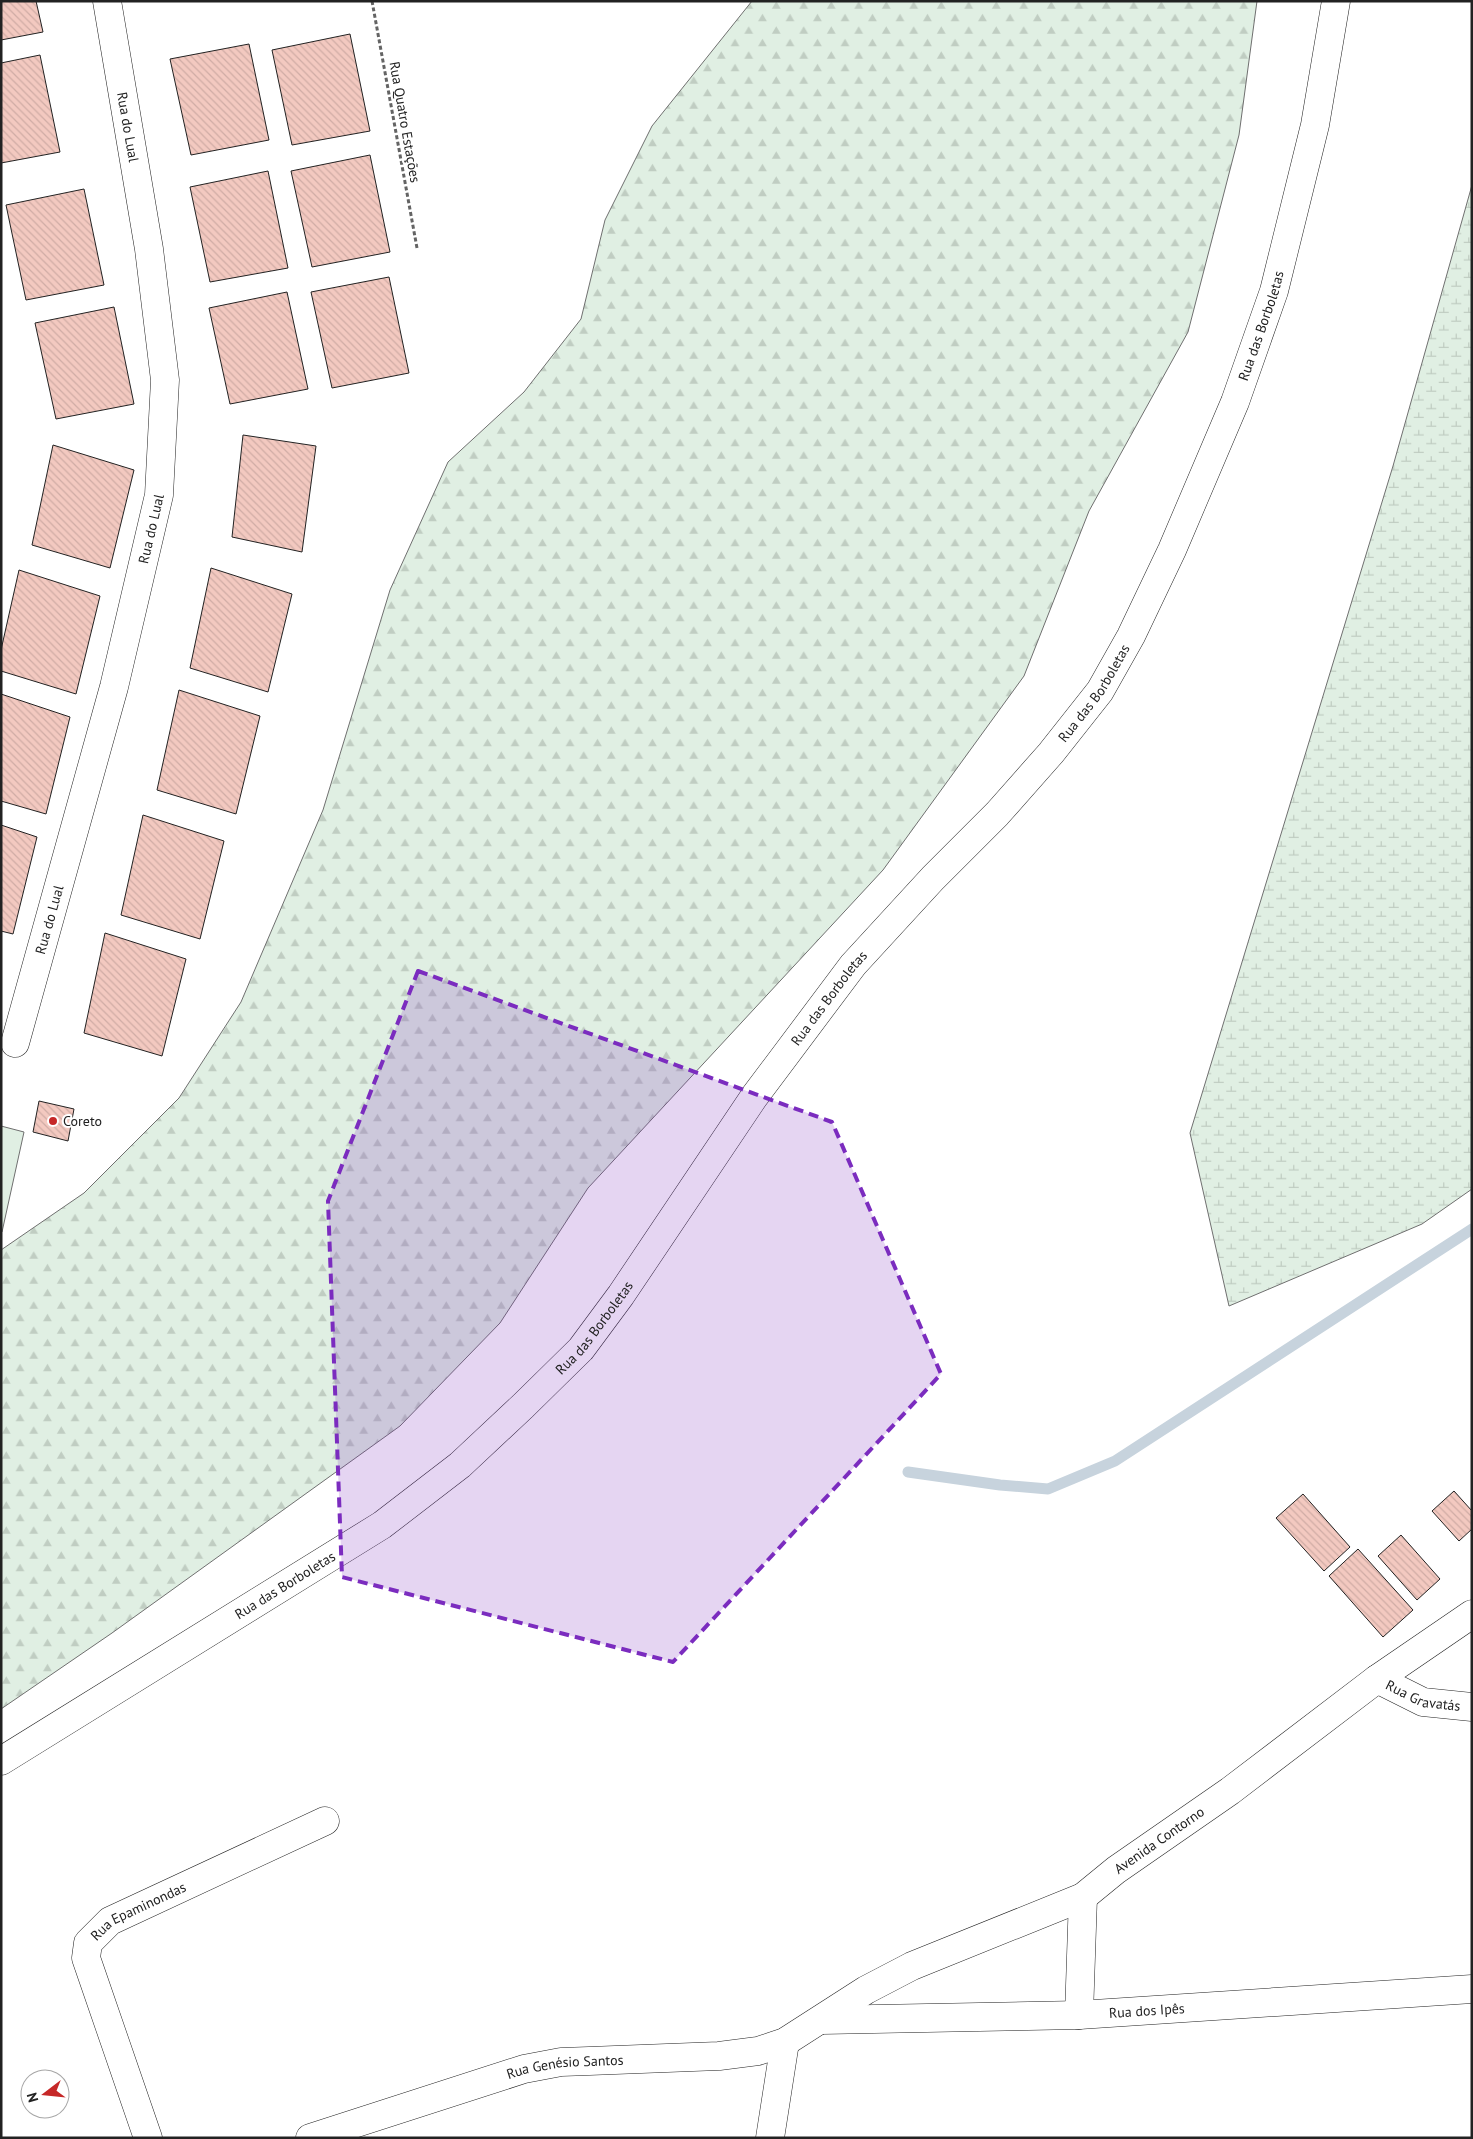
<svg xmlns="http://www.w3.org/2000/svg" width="1473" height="2139" viewBox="0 0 1473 2139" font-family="'PT Sans',sans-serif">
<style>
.grass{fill:#e0efe3;stroke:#6f6f6f}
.forest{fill:url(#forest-firs);stroke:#6f6f6f}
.wetland{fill:url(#wetland-marsh);stroke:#6f6f6f}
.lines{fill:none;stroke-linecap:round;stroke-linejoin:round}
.stream{stroke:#c7d3dd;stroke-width:11}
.building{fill:url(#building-back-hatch);stroke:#222}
.minor-casing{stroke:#222;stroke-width:29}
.path{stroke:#646464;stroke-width:3;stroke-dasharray:4 2.5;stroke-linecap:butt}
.minor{stroke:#fff;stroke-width:28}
.marked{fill:#7b2cbf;fill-opacity:0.2;stroke:#7b2cbf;stroke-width:4;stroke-dasharray:10 6;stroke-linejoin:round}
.poi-dot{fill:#c62828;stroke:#fff;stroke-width:2}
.labels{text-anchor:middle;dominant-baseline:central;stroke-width:4;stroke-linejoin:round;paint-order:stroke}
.street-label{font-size:14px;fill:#222;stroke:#fff}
.poi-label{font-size:14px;fill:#222;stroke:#fff;text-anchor:start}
</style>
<defs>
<pattern id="forest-firs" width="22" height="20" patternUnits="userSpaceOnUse" patternTransform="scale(1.25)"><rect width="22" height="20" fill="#e0efe3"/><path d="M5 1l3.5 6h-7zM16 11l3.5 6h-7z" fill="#c0cdc2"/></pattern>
<pattern id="wetland-marsh" width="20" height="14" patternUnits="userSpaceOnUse" patternTransform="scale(1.25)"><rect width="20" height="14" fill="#e0efe3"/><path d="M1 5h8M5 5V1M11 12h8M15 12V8" fill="none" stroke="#c0cdc2"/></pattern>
<pattern id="building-back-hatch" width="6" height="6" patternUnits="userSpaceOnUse" patternTransform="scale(1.25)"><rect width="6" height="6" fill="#f3c9c0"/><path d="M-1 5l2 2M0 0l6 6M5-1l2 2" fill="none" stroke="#d0aca5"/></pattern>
</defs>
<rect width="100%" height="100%" fill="#fff"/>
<polygon class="grass" points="1,1126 24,1132 2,1232 1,1232"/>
<polygon class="forest" points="752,1 1257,1 1239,135 1188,332 1089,511 1024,676 883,870 588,1188 500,1323 400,1426 112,1633 1,1709 1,1250 84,1193 179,1098 241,1002 323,810 390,590 448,462 524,392 581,319 605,220 652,126"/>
<polygon class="wetland" points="1472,185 1472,1189 1422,1224 1229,1306 1190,1133 1393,466"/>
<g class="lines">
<polyline class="stream" points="908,1472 1000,1485 1048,1489 1115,1461 1472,1229"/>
</g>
<g class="building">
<polygon points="1,1 36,1 43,32 1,40"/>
<polygon points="350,34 370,131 292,145 272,50"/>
<polygon points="249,44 269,140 191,155 170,59"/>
<polygon points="40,55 60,152 1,163 1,63"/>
<polygon points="370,155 390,252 312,267 291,171"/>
<polygon points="268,171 288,268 210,282 190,187"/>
<polygon points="84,189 104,285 26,300 6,205"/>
<polygon points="389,277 409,373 332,388 311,292"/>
<polygon points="287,292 308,389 230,404 209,308"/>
<polygon points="114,307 134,404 56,419 35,323"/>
<polygon points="243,435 316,446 302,552 232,537"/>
<polygon points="53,445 134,470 110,568 32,545"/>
<polygon points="211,568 292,594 268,692 190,668"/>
<polygon points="19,570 100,596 76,694 1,671 1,650"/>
<polygon points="179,690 260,716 236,814 157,790"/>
<polygon points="1,694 70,717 46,814 1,801"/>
<polygon points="143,815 224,841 200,939 121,915"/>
<polygon points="1,825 37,837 13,934 1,931"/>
<polygon points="105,933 186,959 162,1056 84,1033"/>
<polygon points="39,1101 74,1109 68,1141 33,1132"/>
<polygon points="1454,1491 1472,1511 1472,1529 1459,1541 1432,1511"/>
<polygon points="1303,1494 1350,1547 1324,1571 1276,1518"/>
<polygon points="1401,1535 1440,1579 1417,1600 1378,1556"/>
<polygon points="1358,1549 1413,1610 1383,1637 1329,1576"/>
</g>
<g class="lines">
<g class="minor-casing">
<g id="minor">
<path id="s1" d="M15,1043L114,687L159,495L165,380L149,249L107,1"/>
<path id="s2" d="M1377,1679L1423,1702L1472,1707"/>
<path id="s3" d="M1,1761L382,1525L460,1465L523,1406L581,1349L621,1295L754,1097L853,965L933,878L997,814L1051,753L1100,691L1131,636L1172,550L1235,402L1274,291L1315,125L1336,1"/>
<polyline points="1079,2015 1083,1897"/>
<path id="s4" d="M822,2020L1079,2015L1472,1989"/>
<path id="s5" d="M148,2138L86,1958L88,1943L110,1921L325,1821"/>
<path id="s6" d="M310,2138L524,2069L561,2062L589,2061L719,2056L758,2051L785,2042L866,1990L912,1966L1083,1897L1116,1870L1230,1791L1377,1679L1472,1614"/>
<polyline points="770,2138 785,2042"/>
</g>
</g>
<polyline class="path" points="372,1 417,248"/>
<use href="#minor" class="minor"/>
</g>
<path class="marked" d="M418,971L832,1122L941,1374L673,1662L342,1577L328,1201Z"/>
<circle class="poi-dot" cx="53" cy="1121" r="5"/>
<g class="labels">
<g class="street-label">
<text transform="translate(405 122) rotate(80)">Rua Quatro Estações</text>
<text transform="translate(128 127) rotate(80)">Rua do Lual</text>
<text stroke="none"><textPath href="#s3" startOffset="1954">Rua das Borboletas</textPath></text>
<text stroke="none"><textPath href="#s1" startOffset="532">Rua do Lual</textPath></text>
<text stroke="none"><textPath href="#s3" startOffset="1549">Rua das Borboletas</textPath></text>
<text stroke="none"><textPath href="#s1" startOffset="128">Rua do Lual</textPath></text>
<text stroke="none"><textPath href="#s3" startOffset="1144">Rua das Borboletas</textPath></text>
<text stroke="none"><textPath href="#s3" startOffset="739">Rua das Borboletas</textPath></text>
<text stroke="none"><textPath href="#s3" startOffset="334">Rua das Borboletas</textPath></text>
<text stroke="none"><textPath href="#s2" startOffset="50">Rua Gravatás</textPath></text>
<text stroke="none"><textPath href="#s6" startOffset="916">Avenida Contorno</textPath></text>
<text stroke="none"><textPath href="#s5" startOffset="266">Rua Epaminondas</textPath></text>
<text stroke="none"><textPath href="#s4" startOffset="325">Rua dos Ipês</textPath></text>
<text stroke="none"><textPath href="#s6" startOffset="266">Rua Genésio Santos</textPath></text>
</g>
<g class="poi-label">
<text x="63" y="1121">Coreto</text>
</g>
</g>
<rect width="1473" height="2139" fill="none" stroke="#222222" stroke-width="5"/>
<g transform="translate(45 2094) rotate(254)"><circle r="24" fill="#ffffff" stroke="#a7a7a7"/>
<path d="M0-4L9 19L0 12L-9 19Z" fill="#c62828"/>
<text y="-8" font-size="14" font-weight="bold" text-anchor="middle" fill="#222222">N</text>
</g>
</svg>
